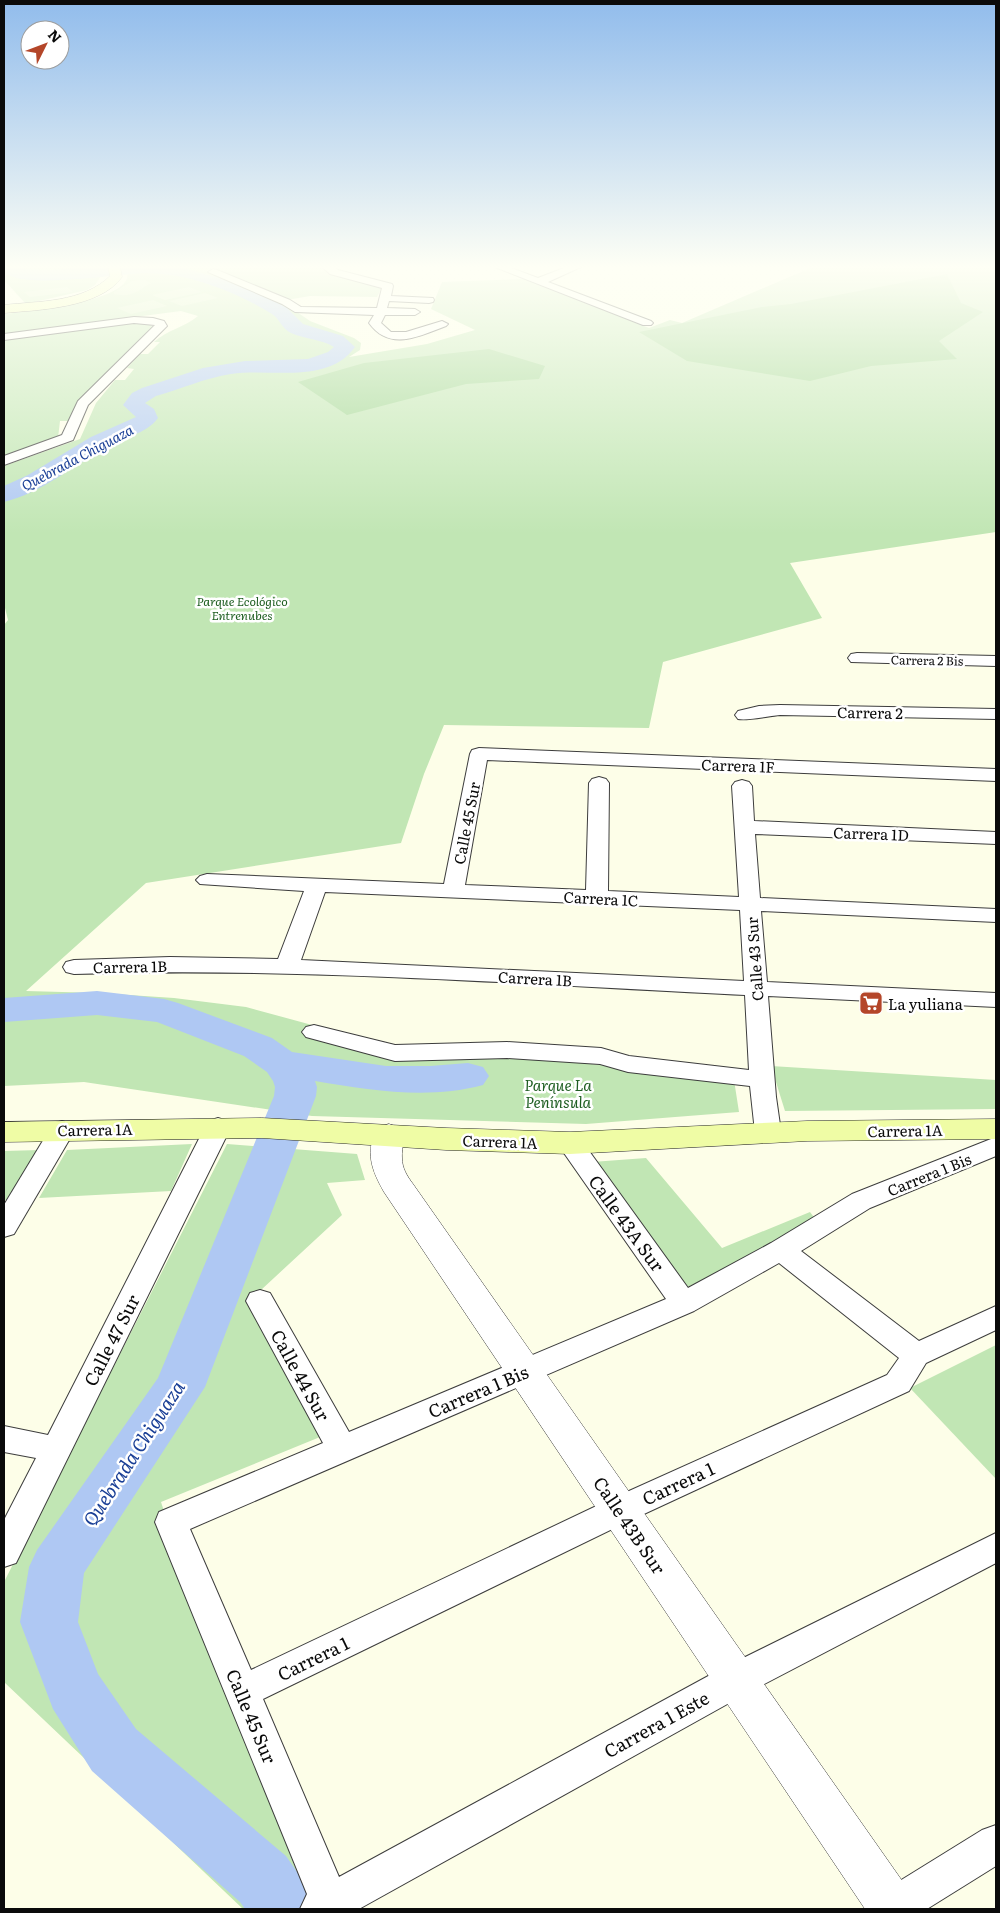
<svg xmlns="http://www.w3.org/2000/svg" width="1000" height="1913" viewBox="0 0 1000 1913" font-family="Literata,serif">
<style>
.green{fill:#c1e6b4}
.forest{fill:#a1d694}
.pitch{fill:#d5eec6}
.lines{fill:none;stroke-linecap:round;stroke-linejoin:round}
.river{fill:#afc8f3;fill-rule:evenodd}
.minor-casing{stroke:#3d3d3d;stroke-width:2}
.tertiary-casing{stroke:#3d3d3d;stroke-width:1}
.secondary-casing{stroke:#2c2c2c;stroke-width:1}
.minor{fill:#fff;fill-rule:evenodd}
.tertiary{fill:#fff;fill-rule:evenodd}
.secondary{fill:#effca5;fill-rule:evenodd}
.labels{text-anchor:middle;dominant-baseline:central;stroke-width:5;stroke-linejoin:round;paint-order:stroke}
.far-park-label{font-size:12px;font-style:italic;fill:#1e5e21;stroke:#fff}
.far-street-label{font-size:12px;fill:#0a0a0a;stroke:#fff}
.far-water-label{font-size:14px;font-style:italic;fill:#1a3f96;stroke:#fff}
.street-label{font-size:15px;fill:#0a0a0a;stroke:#fff}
.poi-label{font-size:15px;fill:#0a0a0a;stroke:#fff;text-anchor:start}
.park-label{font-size:15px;font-style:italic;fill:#1e5e21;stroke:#fff}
.near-street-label{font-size:18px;fill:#0a0a0a;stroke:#fff}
.near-water-label{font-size:19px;font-style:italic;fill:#1a3f96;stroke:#fff}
</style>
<rect width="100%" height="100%" fill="#fdfee8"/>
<g class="green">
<polygon points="4,266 102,266 105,270 95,285 87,290 26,304 4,280"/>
<path d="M127,266H320L319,267L382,287L377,297L310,296L281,301L310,321L354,338L361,343L360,350L349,357L427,344L475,330L431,309L442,282L524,279L649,328L670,320L682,323L815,266H996V532L790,563L822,618L663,662L649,728L444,725L424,774L401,843L146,883L26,991L99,993L174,998L246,1007L323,1028L393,1057L538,1058L734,1080L739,1112L586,1124L312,1116L84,1082L4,1086V625L8,620L4,604V466L80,439L96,403L115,380H125L134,369L127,368L140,354H148L160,342H154C168,329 184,328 198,316L181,311L4,334V314C26,312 121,302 127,278C128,274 127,269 127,266Z"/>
<polygon points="134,322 147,323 153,327 77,403 69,421 60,421 58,438 4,457 4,340"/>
<polygon points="771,1066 996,1080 996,1109 785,1111"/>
<polygon points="192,1144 171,1191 39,1198 67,1150"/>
<polygon points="227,1144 357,1154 365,1180 327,1183 342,1215 248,1302 320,1437 161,1502 179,1557 285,1841 304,1890 315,1899 254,1909 243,1909 4,1682 4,1582"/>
<polygon points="40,1150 11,1200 4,1200 4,1151"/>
<polygon points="646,1158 722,1248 810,1212 816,1220 762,1250 688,1287 592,1162"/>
<polygon points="996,1345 996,1479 910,1388"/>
</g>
<g class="forest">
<polygon points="947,274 961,303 983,312 939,341 957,359 871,366 810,381 687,361 639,332 762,307 791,304"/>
<polygon points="489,349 545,366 539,379 466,384 347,415 298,382 364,363"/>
</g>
<g class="pitch">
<path d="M145,280L151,283C138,291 130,298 114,294V292L132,281Z"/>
<polygon points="67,287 73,292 30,297 24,292"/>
<polygon points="189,287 202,292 165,300 152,295"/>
<polygon points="205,293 218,298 182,306 169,301"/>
<polygon points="153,300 167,306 131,314 117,308"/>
</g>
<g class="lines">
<g class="river">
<path d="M8,266H25L24,269L49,270L105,266L180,267L223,279L259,293L287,308L303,324L343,336L355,347C328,385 270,368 231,374C205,378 181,389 156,396L145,403L154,409L158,418C147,434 121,438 105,448C73,466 41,493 4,502V486L28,475L91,437L136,417L123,405L132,393L142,388L203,368L245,361L308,359L328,352L334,347C321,339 304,339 291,333C282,329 280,319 272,314C236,292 189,273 146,273C120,273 18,291 4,271Z"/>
<path d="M97,991L164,999L178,1003L272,1038L292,1052L386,1066H430L468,1063L483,1067L489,1076L483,1085C427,1100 370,1090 315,1081L317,1087L316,1096L205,1387L84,1573L78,1622L98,1674L136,1729L286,1856L307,1886L317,1909H245L240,1902L92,1771L53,1709L20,1622L29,1567L37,1550L158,1378L274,1096L275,1087L273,1081L267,1072L244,1056L157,1022L97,1015L4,1022V998Z"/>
</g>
<g class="minor-casing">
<g id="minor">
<path d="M321,266H332L338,270L392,284L393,286L391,296L433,298L434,300L433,302L429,303L389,301L387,308L415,309L420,312L415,315H385L381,323L391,332H406L442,321L448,324L446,326C419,336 390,352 369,323L374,315L295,312L282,304L208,272L213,269L217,270L290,300L301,307L377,308L382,288L330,274Z"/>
<polygon points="492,266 506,266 538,278 569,266 583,266 548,282 651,321 653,323 651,325 643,325"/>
<polygon points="134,317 153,318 164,321 167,326 88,405 73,440 4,465 4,456 62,435 78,401 155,325 134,323 4,340 4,334"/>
<polygon points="857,653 996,656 996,666 851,662 848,658 851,654"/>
<path d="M780,705L996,709V719L780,715C768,716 747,721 738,719L735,715L738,711L759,706Z"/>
<path d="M479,748L996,769V781L487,760L465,885L586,890L589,783L592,779L599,777L606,779L609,783L608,891L739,897L732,786L735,782L742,780L749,782L752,786L754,821L996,832V844L755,834L760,898L996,909V922L761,911L767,982L996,993V1007L768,996L776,1097L781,1132L777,1138L768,1141L759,1138L755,1132L750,1086L628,1072L600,1064L507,1058L395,1061L306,1037L302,1032L306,1027L314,1025L395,1045L507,1042L601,1048L629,1056L749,1070L745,995C521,984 298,967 74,974L66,972L63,967L66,962L74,960L170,957L278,959L304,891L200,884L196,880L200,876L207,874L444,884L470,754L472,750ZM325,892L740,910L744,981L301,960Z"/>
<polygon points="218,1118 227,1121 231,1127 16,1563 4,1567 4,1520 36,1458 4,1452 4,1426 48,1435 205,1127 209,1121"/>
<polygon points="62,1121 71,1124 75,1130 14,1234 4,1237 4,1205 53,1124"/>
<path d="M570,1134L579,1137L688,1288L771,1243L852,1194L996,1137V1156L870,1208L801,1251L919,1341L996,1306V1330L926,1363L909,1391L631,1520L263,1699L339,1877L723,1668L996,1533V1563L749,1692L359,1909H300L307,1894L155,1522L159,1512L323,1443L246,1301L250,1293L260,1290L270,1293L349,1432L666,1299L557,1143L561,1137ZM779,1263L899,1358L887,1375L609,1500L251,1670L190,1529L694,1311Z"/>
<polygon points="996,1825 996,1866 927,1909 871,1909 877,1895 982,1830"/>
</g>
</g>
<g class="tertiary-casing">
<path id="tertiary" d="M389,1124L400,1128C407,1139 401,1146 402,1158C402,1168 407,1176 413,1184L910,1892L917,1909H865L384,1192C372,1171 364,1151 378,1128Z"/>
</g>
<g class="secondary-casing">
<g id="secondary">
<path d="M108,266H120L122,277C100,308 39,310 4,313V305C38,301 83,303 110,276Z"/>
<polygon points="262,1118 446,1128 570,1132 807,1121 996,1119 996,1139 807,1141 570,1154 446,1150 262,1138 4,1142 4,1122"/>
</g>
</g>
<use href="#minor" class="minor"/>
<use href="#tertiary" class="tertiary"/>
<use href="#secondary" class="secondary"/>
</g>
<linearGradient id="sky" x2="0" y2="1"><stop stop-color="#91bcec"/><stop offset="0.5" stop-color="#fefff5"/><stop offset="1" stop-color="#fefff5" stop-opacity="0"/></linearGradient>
<rect width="1000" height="534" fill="url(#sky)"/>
<defs>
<g id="supermarket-square" transform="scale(1.25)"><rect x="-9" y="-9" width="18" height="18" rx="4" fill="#b44629" stroke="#fff"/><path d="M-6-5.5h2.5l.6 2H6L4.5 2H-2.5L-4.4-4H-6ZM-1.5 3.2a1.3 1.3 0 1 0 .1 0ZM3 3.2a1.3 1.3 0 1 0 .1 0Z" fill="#fff"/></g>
</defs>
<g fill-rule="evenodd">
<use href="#supermarket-square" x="871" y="1003"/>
</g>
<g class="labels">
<g class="far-park-label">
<text x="242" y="601">Parque Ecológico<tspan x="242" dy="14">Entrenubes</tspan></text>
</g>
<g class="far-street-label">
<text transform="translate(927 660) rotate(1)">Carrera 2 Bis</text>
</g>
<g class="far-water-label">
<text transform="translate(77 457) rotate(-28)">Quebrada Chiguaza</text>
</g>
<g class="street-label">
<text transform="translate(870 712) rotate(1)">Carrera 2</text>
<text transform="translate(738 765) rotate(2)">Carrera 1F</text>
<text transform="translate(466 823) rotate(-79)">Calle 45 Sur</text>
<text transform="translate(871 833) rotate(2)">Carrera 1D</text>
<text transform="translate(601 898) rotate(3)">Carrera 1C</text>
<text transform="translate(754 959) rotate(-94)">Calle 43 Sur</text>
<text transform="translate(130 966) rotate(-1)">Carrera 1B</text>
<text transform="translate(535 978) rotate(3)">Carrera 1B</text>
<text transform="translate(95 1129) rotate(-1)">Carrera 1A</text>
<text transform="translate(905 1130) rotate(-1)">Carrera 1A</text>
<text transform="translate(500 1141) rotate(2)">Carrera 1A</text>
<text transform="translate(929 1174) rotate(-22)">Carrera 1 Bis</text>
</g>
<g class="poi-label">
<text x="888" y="1003">La yuliana</text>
</g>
<g class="park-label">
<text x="558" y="1084">Parque La<tspan x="558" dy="17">Península</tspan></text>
</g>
<g class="near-street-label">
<text transform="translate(627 1223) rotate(54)">Calle 43A Sur</text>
<text transform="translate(111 1340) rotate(-63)">Calle 47 Sur</text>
<text transform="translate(301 1375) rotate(61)">Calle 44 Sur</text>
<text transform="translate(478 1391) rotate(-23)">Carrera 1 Bis</text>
<text transform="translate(678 1483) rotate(-25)">Carrera 1</text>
<text transform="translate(630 1525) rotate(56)">Calle 43B Sur</text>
<text transform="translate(313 1658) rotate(-26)">Carrera 1</text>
<text transform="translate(252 1716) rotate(67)">Calle 45 Sur</text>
<text transform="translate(656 1724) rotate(-29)">Carrera 1 Este</text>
</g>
<g class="near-water-label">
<text transform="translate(133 1453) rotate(-57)">Quebrada Chiguaza</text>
</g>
</g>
<rect width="1000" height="1913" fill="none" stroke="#0a0a0a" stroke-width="10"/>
<g transform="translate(45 45) rotate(48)"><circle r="24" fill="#ffffff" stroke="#9d9d9d"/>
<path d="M0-4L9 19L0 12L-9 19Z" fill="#b44629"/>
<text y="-8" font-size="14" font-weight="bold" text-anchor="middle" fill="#0a0a0a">N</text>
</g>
</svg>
